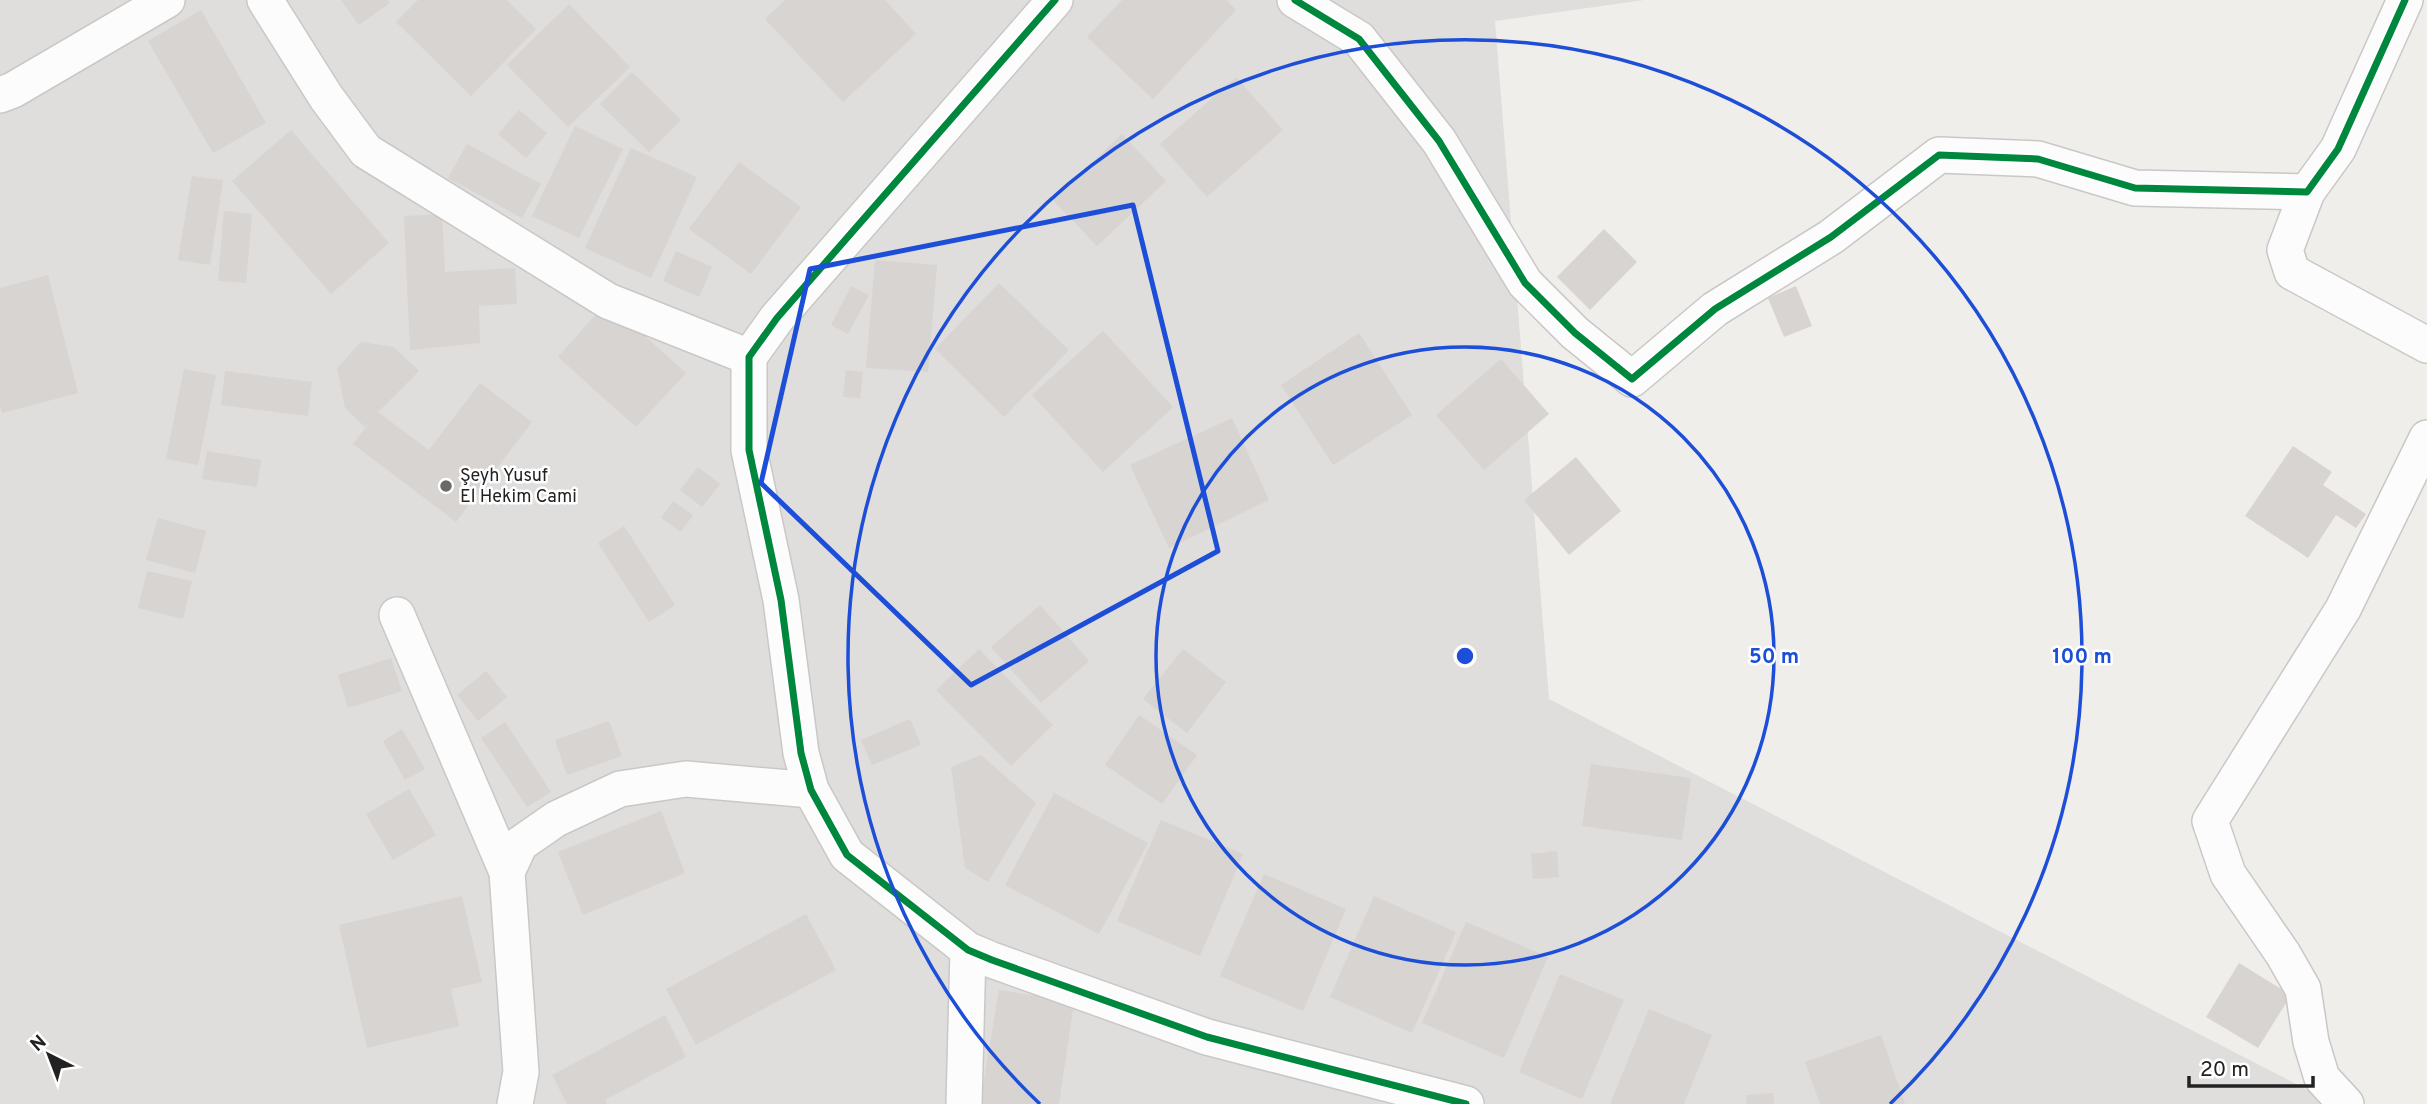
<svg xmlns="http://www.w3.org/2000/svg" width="2427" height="1104" viewBox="0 0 2427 1104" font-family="Overpass,sans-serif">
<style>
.residential{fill:#dfdedc}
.building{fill:#d7d4d2}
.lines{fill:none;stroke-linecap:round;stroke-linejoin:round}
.street-casing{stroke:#c9c8c7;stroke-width:38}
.street{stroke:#fdfcfc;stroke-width:35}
.cycleway-casing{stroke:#fff;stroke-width:11}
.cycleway{stroke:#00873e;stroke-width:7}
.marked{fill:none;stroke:#1d4ed8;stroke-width:5;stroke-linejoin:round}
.ring{fill:none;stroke:#1d4ed8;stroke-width:3.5}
.poi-dot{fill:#6a6968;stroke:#fff;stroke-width:2.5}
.labels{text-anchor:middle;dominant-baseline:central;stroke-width:5;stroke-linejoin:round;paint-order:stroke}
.poi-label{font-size:18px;fill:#222;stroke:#fff;text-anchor:start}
.centre{fill:#1d4ed8;stroke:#fff;stroke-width:3.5}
.ring-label{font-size:21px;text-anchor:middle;font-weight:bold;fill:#1d4ed8;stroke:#fff;stroke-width:5;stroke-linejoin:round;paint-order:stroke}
</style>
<rect width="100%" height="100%" fill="#f0eeeb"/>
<polygon class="residential" points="0,0 1644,0 1495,21 1549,699 2335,1104 0,1104"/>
<g class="building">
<polygon points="341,0 387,0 390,3 359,25"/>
<polygon points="418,0 507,0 536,29 471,96 396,22"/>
<polygon points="785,0 885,0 916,34 843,102 765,19"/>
<polygon points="1122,0 1226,0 1236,10 1153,99 1087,37"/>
<polygon points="569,4 630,67 568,127 507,65"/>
<polygon points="201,10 266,123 213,153 148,41"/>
<polygon points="632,72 681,120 649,152 600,104"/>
<polygon points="1236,77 1283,130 1207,197 1160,144"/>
<polygon points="519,110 547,133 526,158 498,134"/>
<polygon points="575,126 623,149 579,238 532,216"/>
<polygon points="291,130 389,243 331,294 232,181"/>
<polygon points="1122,134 1166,181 1097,246 1053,200"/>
<polygon points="467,144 541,184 522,218 448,178"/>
<polygon points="631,148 697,177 651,278 585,248"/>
<polygon points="739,162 801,207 751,274 689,229"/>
<polygon points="192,176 223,180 210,265 178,260"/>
<polygon points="224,211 252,214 246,283 218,281"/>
<polygon points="442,214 445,272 515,268 517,304 479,306 480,343 410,350 404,216"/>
<polygon points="1604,229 1637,262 1590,310 1557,277"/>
<polygon points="676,251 712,267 699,297 663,281"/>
<polygon points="875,260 937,265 928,372 866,368"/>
<polygon points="48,275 78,393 2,413 0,405 0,288"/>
<polygon points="999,283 1069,350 1004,417 935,349"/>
<polygon points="851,286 869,295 848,334 831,325"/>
<polygon points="1796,286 1812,326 1784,337 1768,298"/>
<polygon points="607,302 686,373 636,427 558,357"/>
<polygon points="1103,331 1173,407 1103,472 1032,395"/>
<polygon points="1359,333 1412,415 1333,465 1281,385"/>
<polygon points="361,342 394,347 419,371 378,412 429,450 480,383 532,422 456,522 353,444 370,422 365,427 345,408 337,368"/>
<polygon points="1501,359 1549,414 1484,470 1436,415"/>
<polygon points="184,369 216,375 198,465 166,459"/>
<polygon points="846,370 863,372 860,398 843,397"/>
<polygon points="225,371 312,382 308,416 221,405"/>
<polygon points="1232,418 1269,500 1169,548 1130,465"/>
<polygon points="2293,446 2332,472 2323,485 2366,514 2356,528 2336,515 2308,558 2245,516"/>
<polygon points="207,451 261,460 257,487 202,479"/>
<polygon points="1576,457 1621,511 1569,555 1524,500"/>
<polygon points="698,467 720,484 702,507 680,490"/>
<polygon points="673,501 693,515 681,532 661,518"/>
<polygon points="158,518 206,531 195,573 146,560"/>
<polygon points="624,526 675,605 649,622 598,543"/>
<polygon points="147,571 192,581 183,619 138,608"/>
<polygon points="1040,605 1089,661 1041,703 991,647"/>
<polygon points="979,649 1053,725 1011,766 936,690"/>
<polygon points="1183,649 1226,682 1187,733 1143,699"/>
<polygon points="391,658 402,691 348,708 338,675"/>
<polygon points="486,671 507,697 478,721 457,695"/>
<polygon points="1139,715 1197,755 1162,804 1105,765"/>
<polygon points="910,719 921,745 872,765 861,740"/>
<polygon points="609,721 622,756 567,775 555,740"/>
<polygon points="505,722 551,792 527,807 481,738"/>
<polygon points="402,729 425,769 405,780 383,741"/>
<polygon points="981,755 1036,803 988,882 965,868 951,767"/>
<polygon points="1591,764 1691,778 1682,840 1582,826"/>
<polygon points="409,789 436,835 393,860 366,814"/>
<polygon points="1054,793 1148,843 1099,934 1005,885"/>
<polygon points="661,811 685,873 583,915 558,852"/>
<polygon points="1161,820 1243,854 1200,956 1117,921"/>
<polygon points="1557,851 1559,877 1533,879 1531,854"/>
<polygon points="1264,874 1346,909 1303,1011 1220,976"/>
<polygon points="462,896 482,982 451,989 459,1026 367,1048 339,925"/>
<polygon points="1374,896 1456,932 1412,1033 1330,997"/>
<polygon points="806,914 836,970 696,1045 666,989"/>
<polygon points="1466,922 1548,957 1504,1058 1422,1023"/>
<polygon points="2239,963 2291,995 2258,1048 2206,1017"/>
<polygon points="1560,974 1624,1000 1582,1099 1519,1072"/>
<polygon points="999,990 1074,1002 1059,1104 980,1104"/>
<polygon points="1649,1009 1712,1035 1684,1104 1610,1104"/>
<polygon points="665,1015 686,1057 605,1100 607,1104 567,1104 552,1075"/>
<polygon points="1881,1035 1905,1104 1820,1104 1805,1062"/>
<polygon points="1773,1093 1774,1104 1747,1104 1746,1095"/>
</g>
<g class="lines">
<g class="street-casing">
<g id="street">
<polyline points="265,0 326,97 366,151 608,301 749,357"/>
<polyline points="1055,0 777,318 749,357 749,450 781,600 801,753 811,790 847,855 968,950 992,960 1207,1037 1466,1104"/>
<polyline points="1295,0 1359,39 1439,141 1525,283 1575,333 1632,379 1715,309 1831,237 1939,155 2038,159 2135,188 2307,192 2338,149 2405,0"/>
<polyline points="0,95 13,90 167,0"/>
<polyline points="2307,192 2285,250 2292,272 2427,345"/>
<polyline points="397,615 507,872 521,1072 515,1104"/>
<polyline points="507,872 520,844 556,819 620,789 686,779 811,790"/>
<polyline points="964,1104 968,950"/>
<polyline points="2346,1104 2322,1078 2311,1042 2303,989 2283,954 2228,874 2210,821 2343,609 2427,438"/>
</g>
</g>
<use href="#street" class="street"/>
<g class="cycleway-casing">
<g id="cycleway">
<polyline points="1055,0 777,318 749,357 749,450 781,600 801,753 811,790 847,855 968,950 992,960 1207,1037 1466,1104"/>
<polyline points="1295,0 1359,39 1439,141 1525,283 1575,333 1632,379 1715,309 1831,237 1939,155 2038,159 2135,188 2307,192 2338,149 2405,0"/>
</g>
</g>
<use href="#cycleway" class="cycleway"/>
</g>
<path class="marked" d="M1133,205L1218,551L971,685L761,483L810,269Z"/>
<g class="ring">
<circle cx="1465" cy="656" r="309"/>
<path d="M1040 1104A617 617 0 1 1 1890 1104"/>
</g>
<circle class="poi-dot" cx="446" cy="486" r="7"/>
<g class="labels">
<g class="poi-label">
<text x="460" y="476">Şeyh Yusuf<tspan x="460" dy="21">El Hekim Cami</tspan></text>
</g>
</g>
<circle cx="1465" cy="656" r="10" class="centre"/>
<g class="ring-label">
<text x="1774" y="663">50 m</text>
<text x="2082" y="663">100 m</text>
</g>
<g transform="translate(49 1055) rotate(318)" stroke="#ffffff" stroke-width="5" paint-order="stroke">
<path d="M0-5L12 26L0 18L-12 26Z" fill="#222222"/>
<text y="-10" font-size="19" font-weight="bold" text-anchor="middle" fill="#222222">N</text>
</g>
<path d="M2189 1076v10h124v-10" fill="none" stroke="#222222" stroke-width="3.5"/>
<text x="2200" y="1076" font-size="21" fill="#222222" stroke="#ffffff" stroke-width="5" paint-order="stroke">20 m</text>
</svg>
